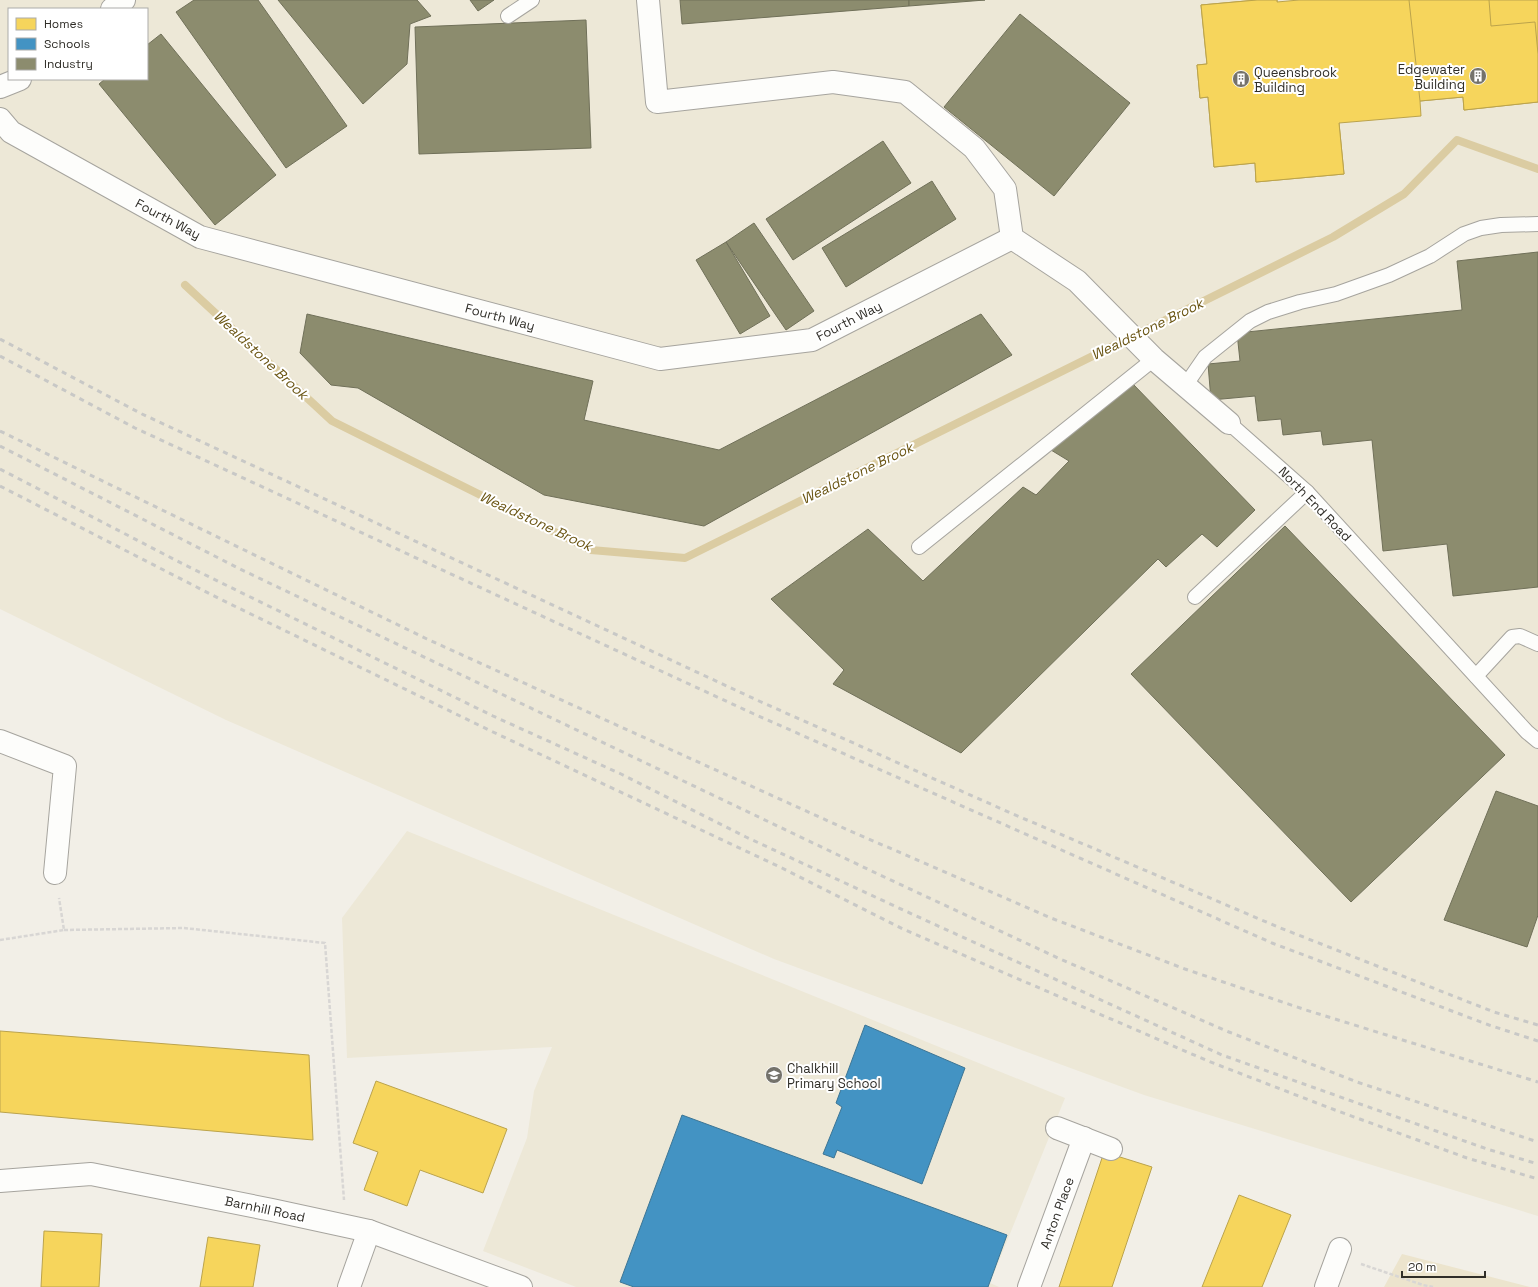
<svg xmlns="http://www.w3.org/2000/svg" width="1538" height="1287" viewBox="0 0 1538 1287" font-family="'Space Grotesk',sans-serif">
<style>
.built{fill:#ede8d7;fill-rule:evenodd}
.green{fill:#ece4cd}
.homes{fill:#f6d55c;stroke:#bba34c}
.schools{fill:#4393c3;stroke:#3d7594}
.industry{fill:#8c8c6e;stroke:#707059}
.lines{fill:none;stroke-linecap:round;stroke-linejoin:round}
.stream{stroke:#dbcca2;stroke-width:8}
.lane-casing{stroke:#a6a49e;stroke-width:16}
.street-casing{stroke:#a6a49e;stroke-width:24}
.path{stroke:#d8d6d4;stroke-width:2.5;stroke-dasharray:4 2;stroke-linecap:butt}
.lane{stroke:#fdfdfb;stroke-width:14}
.street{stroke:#fdfdfb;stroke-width:22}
.rail{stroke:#c8c8c6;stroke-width:3;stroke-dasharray:5 5;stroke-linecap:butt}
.labels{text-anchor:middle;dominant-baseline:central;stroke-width:4;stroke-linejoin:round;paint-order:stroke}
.poi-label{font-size:13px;fill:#302e28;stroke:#fff;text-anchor:start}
.street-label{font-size:13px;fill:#302e28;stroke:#fff}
.water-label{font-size:14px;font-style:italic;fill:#6a5513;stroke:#fff}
</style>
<rect width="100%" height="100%" fill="#f2efe7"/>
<g class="built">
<path d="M0,0H1538V1216L1144,1095L774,959L226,720L0,609ZM9,9H147V79H9Z"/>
<polygon points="407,831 1065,1098 990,1283 999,1287 576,1287 483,1251 527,1138 534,1091 552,1047 347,1058 342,918"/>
</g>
<polygon class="green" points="1402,1254 1530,1287 1384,1287"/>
<g class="homes">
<polygon points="1257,0 1277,0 1286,97 1336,93 1344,174 1256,182 1255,163 1214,167 1208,97 1200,98 1197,65 1207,64 1201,5"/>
<polygon points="1257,0 1277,0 1277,2 1299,0 1538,0 1538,102 1464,110 1463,97 1420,101 1421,116 1339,123 1344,174 1256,182 1255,163 1214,167 1208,97 1200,98 1197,65 1207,64 1201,5"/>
<polygon points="1409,0 1489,0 1491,26 1535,22 1538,54 1538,102 1464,110 1463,97 1420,101"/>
<polygon points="0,1031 309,1055 313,1140 0,1112"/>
<polygon points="376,1081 507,1129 483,1193 420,1170 407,1206 364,1190 378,1152 353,1143"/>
<polygon points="1104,1152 1152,1167 1112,1287 1059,1287"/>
<polygon points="1239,1195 1291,1215 1262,1287 1202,1287"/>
<polygon points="44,1231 102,1234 99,1287 41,1287"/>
<polygon points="208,1237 260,1245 253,1287 200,1287"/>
</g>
<g class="schools">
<polygon points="865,1025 965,1068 922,1184 837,1150 834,1158 823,1154 842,1107 836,1103"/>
<polygon points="682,1115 1007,1235 988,1287 634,1287 620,1282"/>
</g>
<g class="industry">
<polygon points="194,0 258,0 347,126 286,168 176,12"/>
<polygon points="278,0 417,0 431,16 410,24 407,64 363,104"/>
<polygon points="470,0 494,0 478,11"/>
<polygon points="680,0 909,0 909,6 682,24"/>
<polygon points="909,0 985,0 909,6"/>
<polygon points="1020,14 1130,103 1054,196 944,107"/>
<polygon points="586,20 591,148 419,154 415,27"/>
<polygon points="161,34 276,175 215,225 99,84 105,79 147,79 147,45"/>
<polygon points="883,141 911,183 793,260 766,219"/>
<polygon points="932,181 956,219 846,287 822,248"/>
<polygon points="754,223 814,311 786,330 726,242"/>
<polygon points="726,242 770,316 740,334 696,260"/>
<polygon points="1538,252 1538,587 1453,596 1447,544 1383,551 1372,440 1323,445 1321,431 1283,435 1281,419 1258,421 1255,396 1211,400 1208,364 1240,361 1237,333 1462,310 1457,261"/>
<polygon points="307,314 593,381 584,420 719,450 981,314 1012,355 704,526 544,495 358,388 331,385 300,353"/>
<polygon points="1132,383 1255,510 1217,547 1202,534 1166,567 1158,559 961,753 833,684 844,670 771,599 868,529 923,581 1023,487 1036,495 1069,461 1051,450"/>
<polygon points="1285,526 1505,755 1351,902 1131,674"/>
<polygon points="1496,791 1538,806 1538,915 1527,947 1444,920"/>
</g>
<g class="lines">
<polyline class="stream" points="185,285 332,421 591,550 685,558 1333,237 1404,194 1457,140 1538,169"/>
<g class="lane-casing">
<g id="lane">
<polyline points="508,16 532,0"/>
<polyline points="1185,386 1205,357 1250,321 1268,312 1300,302 1336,294 1389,275 1430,256 1464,234 1481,228 1501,225 1538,224"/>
<polyline points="1229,423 1307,492 1527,732 1538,741"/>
<polyline points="919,547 1154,359"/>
<polyline points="1195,597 1307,492"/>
<polyline points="1476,676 1512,637 1520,636 1538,644"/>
</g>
</g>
<g class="street-casing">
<g id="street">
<polyline points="648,0 657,102 833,82 905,92 974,148 1005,189 1012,238 1077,281 1154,359 1229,423"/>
<polyline points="112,9 124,0"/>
<polyline points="0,87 20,79"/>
<polyline points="0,119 11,132 200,237 660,359 812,340 1012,238"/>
<polyline points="0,741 65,766 55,873"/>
<polyline points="1057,1128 1111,1149"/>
<polyline points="0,1181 91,1174 272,1210 369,1231 521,1287"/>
<polyline points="349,1287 369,1231"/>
<polyline points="1029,1287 1084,1138"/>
<polyline points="1326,1287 1340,1249"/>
</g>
</g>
<g class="path">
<polyline points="64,930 184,928 325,943 344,1200"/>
<polyline points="0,940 64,930 59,898"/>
<polyline points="1361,1264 1423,1285 1433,1287"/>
</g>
<use href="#lane" class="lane"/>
<use href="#street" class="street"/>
<g class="rail">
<polyline points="0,339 142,414 759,701 1013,814 1278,927 1494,1012 1538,1025"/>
<polyline points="0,356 135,428 754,714 1272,943 1489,1025 1538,1041"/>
<polyline points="0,431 427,639 848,830 1051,918 1185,969 1306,1010 1538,1082"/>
<polyline points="0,446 240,569 880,875 1058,958 1229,1032 1357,1082 1538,1142"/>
<polyline points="0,469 185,565 493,716 621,774 746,837 914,915 1222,1055 1487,1149 1538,1164"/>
<polyline points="0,486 220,599 493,732 782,868 903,929 1208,1061 1335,1110 1467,1158 1538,1179"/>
</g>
</g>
<defs>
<g id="building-disc" transform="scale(0.9)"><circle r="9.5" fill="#74726b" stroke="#fff"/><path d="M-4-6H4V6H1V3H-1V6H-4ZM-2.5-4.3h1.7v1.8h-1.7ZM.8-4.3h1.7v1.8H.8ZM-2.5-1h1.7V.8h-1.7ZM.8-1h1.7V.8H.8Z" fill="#fff"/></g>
<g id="school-disc" transform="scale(0.9)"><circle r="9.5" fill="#74726b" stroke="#fff"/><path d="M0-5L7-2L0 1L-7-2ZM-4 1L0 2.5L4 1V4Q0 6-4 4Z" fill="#fff"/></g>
</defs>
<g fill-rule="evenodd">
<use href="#building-disc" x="1478" y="76"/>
<use href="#building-disc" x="1241" y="79"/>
<use href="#school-disc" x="774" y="1075"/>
</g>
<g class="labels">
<g class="poi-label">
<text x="1465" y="69" text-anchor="end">Edgewater<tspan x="1465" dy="15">Building</tspan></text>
<text x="1254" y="72">Queensbrook<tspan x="1254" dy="15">Building</tspan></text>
<text x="787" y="1068">Chalkhill<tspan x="787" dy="15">Primary School</tspan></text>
</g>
<g class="street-label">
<text transform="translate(168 219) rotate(28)">Fourth Way</text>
<text transform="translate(500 317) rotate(15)">Fourth Way</text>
<text transform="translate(849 321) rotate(-27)">Fourth Way</text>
<text transform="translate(1315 504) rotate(46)">North End Road</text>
<text transform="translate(265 1209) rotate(12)">Barnhill Road</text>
<text transform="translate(1057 1213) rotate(-70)">Anton Place</text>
</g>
<g class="water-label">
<text transform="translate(1147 329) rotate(-26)">Wealdstone Brook</text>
<text transform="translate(261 355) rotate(43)">Wealdstone Brook</text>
<text transform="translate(857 473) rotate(-26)">Wealdstone Brook</text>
<text transform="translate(536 521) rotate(25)">Wealdstone Brook</text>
</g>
</g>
<rect x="8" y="8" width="140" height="72" fill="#ffffff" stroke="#acaba9"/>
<rect x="16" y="18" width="20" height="12" fill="#f6d55c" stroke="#acaba9"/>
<text x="44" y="28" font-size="12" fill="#302e28">Homes</text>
<rect x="16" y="38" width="20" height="12" fill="#4393c3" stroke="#acaba9"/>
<text x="44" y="48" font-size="12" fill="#302e28">Schools</text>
<rect x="16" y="58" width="20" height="12" fill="#8c8c6e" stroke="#acaba9"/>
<text x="44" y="68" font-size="12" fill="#302e28">Industry</text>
<path d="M1402 1271v6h83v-6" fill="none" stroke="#302e28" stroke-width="2"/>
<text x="1408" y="1271" font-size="12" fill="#302e28" stroke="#ffffff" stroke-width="3" paint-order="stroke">20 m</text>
</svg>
